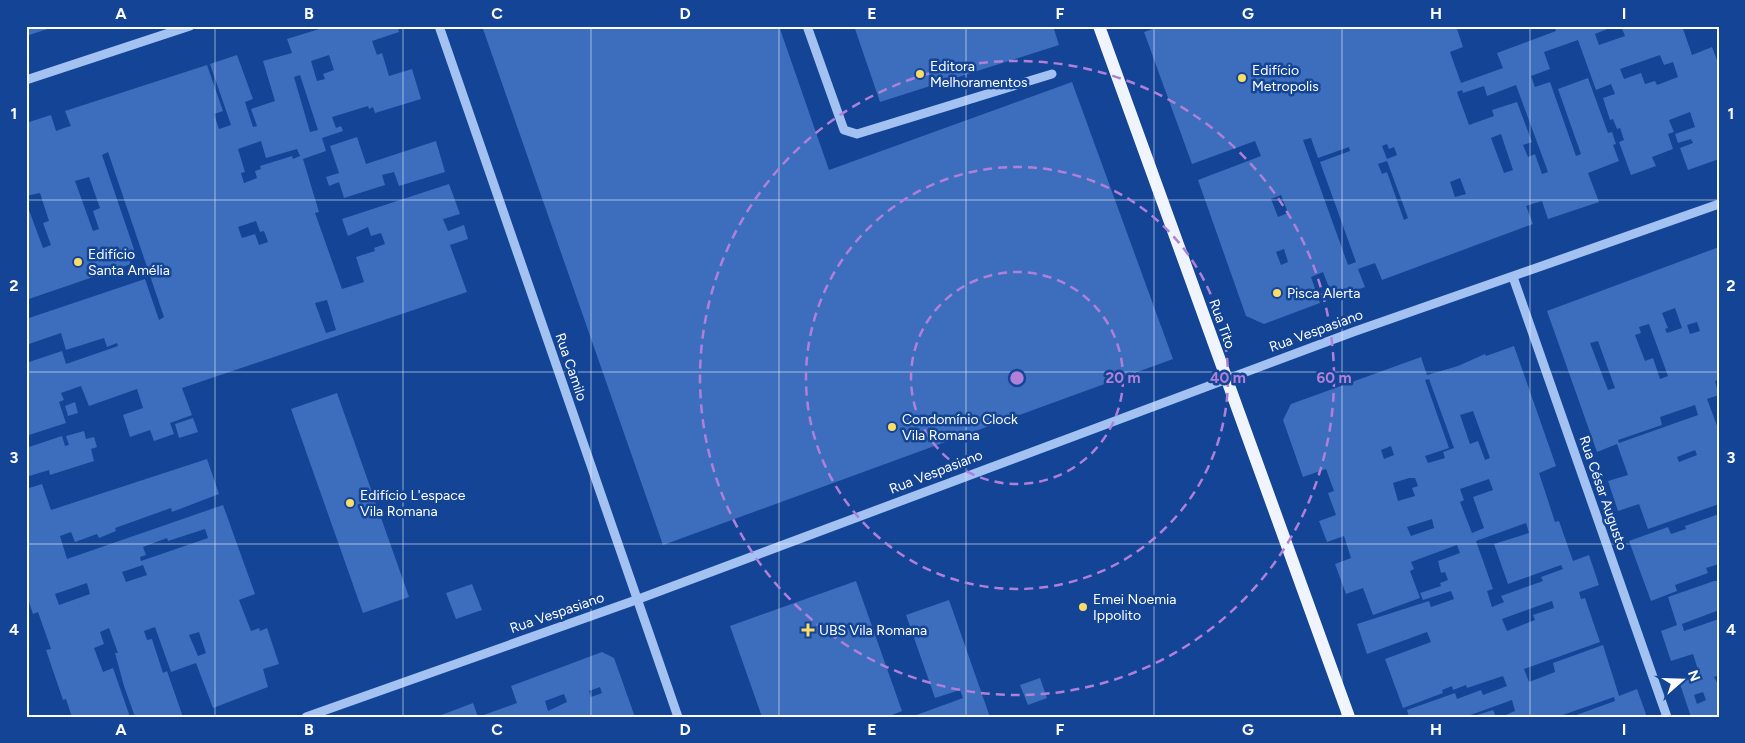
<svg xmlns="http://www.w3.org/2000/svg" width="1745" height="743" viewBox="0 0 1745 743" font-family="Figtree,sans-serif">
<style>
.building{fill:#3c6ebd;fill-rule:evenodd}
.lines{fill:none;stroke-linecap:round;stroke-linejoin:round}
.minor{stroke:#a3c2f2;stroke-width:9}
.major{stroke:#eff4ff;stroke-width:12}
.grid{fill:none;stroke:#fff;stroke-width:1;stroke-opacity:0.55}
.ring{fill:none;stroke:#b080d9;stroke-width:2.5;stroke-dasharray:9 6}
.poi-dot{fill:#ffdc65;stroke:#134495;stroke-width:2}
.labels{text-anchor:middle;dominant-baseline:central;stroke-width:5;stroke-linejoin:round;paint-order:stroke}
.poi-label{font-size:14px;fill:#fff;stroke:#134495;text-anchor:start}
.street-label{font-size:14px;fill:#fff;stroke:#134495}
.centre{fill:#b080d9;stroke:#134495;stroke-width:2.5}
.ring-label{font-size:15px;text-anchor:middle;font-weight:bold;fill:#b080d9;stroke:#134495;stroke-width:5;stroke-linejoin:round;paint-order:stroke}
.neatline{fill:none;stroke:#fff;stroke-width:2}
.grid-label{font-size:16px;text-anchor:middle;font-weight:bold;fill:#fff}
</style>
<rect width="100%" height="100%" fill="#134495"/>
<g class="building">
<polygon points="26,26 54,26 54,27 26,36"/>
<path d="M329,26H398L399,32L372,41L377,55L382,53L389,76L412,69L421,99L375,113L373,107L369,109L368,106L332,117L336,128L341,126L343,131L322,138L326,151L303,159L319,212L315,213L342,289L364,282L356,257L375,251L374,248L385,244L381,233L371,236L368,227L348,236L342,219L449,184L460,214L443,219L448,231L464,225L468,239L450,245L467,292L182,388L192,415L170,423L174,434L154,441L150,430L130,437L123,415L143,408L137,389L89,406L81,386L61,393L64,400L59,402L66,423L26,436V363L62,351L66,364L118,346L117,343L107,347L104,338L66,350L61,333L26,345V319L145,279L159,320L164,317L108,152L102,155L137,258L129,260L131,264L26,300V202L43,248L51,245L43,223L49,221L40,193L26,196V123L51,115L56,131L64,128L71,126L65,111L207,65L223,111L214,114L219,129L231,125L210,64L237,55L253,99L245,102L253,127L257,126L251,109L275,101L263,61L292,53L287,39ZM329,55L334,70L323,74L325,79L317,81L311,61ZM300,75L318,130L310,132L294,77ZM261,141L266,158L297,149L300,156L293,159L292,156L260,166L261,169L255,171L257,178L244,183L241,173L245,172L238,149ZM89,177L100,208L93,211L99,229L93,231L75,181ZM256,221L260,232L264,231L268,242L259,245L255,234L242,238L238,227ZM327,300L336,330L326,333L315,303Z"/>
<polygon points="482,26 779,26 829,170 1072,82 1173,359 663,545"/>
<polygon points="854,26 1053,26 1059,45 880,102"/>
<path d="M1161,26H1456L1463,47L1450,52L1461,83L1503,68L1497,53L1556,31L1554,26H1615L1595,34L1599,45L1625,36L1621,26H1682L1692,55L1712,47L1719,65V159L1688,170L1680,148L1693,143L1691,139L1678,143L1675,134L1695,127L1690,112L1669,120L1674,132L1668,134L1673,149L1652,157L1656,166L1631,175L1619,142L1624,140L1620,128L1617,129L1613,119L1610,120L1603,98L1615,94L1611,84L1596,90L1578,40L1544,52L1550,69L1531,76L1535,87L1550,82L1576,156L1581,154L1558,89L1588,78L1608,133L1612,132L1616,144L1613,145L1619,161L1588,173L1599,202L1548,219L1542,201L1526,206L1533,224L1382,280L1375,263L1358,269L1365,287L1333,298L1323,272L1311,277L1320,303L1264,324L1246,316L1198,180L1261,156L1255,141L1192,164L1144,32ZM1660,55L1664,65L1673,62L1678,77L1657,85L1655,81L1645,84L1641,73L1624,79L1620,69ZM1516,85L1548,172L1542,174L1535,154L1528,157L1523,145L1532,142L1517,102L1492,110L1494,116L1469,125L1457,92L1462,90L1463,93L1484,86L1487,96ZM1501,134L1513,170L1504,173L1491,138ZM1311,138L1318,158L1349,147L1350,151L1320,162L1356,262L1348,265L1303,140ZM1387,144L1389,149L1394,147L1397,155L1387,159L1382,146ZM1387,161L1408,218L1404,220L1387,172L1382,174L1378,164ZM1460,178L1466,194L1455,197L1450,182ZM1281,195L1288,213L1278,217L1271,199ZM1284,249L1288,262L1281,265L1276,252Z"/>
<polygon points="357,137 366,164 436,141 445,172 399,186 394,172 382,175 385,185 344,198 339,182 329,186 326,177 339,173 330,146"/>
<path d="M1719,247V380L1715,381L1719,395L1707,399L1719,431V504L1648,529L1639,504L1618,511L1608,481L1628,475L1617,444L1597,452L1547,311ZM1675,308L1682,328L1667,333L1665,329L1668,328L1662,313ZM1697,322L1700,331L1690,334L1687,325ZM1649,324L1668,376L1660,379L1653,358L1645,361L1635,335L1641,333L1639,327ZM1598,341L1615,388L1608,390L1590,343ZM1695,405L1698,415L1619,443L1618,440L1662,425L1660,417ZM1695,450L1697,455L1679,462L1677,457Z"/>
<path d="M1514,346L1556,466L1539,473L1555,522L1559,521L1573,561L1589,555L1599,585L1579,592L1581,599L1585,598L1600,642L1524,669L1529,682L1555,672L1553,663L1603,645L1619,696L1637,689L1647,717H1571L1615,701L1614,697L1557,717H1501L1515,711L1512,700L1465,717H1409L1407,710L1455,693L1457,699L1481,690L1483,695L1507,686L1503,676L1467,688L1466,685L1453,690L1452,686L1442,690L1443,693L1403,708L1385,659L1431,642L1427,632L1367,654L1357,624L1429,601L1431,607L1454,599L1451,591L1423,600L1420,593L1441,586L1440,583L1448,580L1445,572L1441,573L1438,561L1460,553L1457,545L1411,562L1414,569L1410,571L1420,598L1373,615L1363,588L1346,594L1335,564L1351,558L1344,536L1327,542L1319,521L1336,515L1328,493L1334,491L1326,469L1303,477L1283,420L1291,404L1421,357L1427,375L1458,366L1485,354L1486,356ZM1429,379L1454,448L1443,452L1445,458L1428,463L1425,456L1449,448L1425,380ZM1473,411L1490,458L1485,460L1478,441L1470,444L1460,415ZM1391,446L1394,455L1384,459L1381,450ZM1409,478H1415L1418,486L1412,488L1415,496L1398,501L1393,483ZM1489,479L1493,490L1473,497L1484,528L1472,533L1460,502L1464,500L1460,489ZM1432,519L1434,528L1411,536L1407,527ZM1526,523L1529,533L1494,544L1508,584L1561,565L1563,569L1541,577L1543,581L1501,596L1504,602L1492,607L1487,591L1493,589L1476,541ZM1552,601L1554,608L1533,615L1535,620L1507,631L1502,619Z"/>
<polygon points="337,393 409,597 363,613 291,409"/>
<polygon points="75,402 78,413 68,416 65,406"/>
<polygon points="193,418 198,432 179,438 175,424"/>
<polygon points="84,431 86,439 94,437 97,447 91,449 94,461 50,475 49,470 26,477 26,448 62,436 65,446 69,445 66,436"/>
<path d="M207,459L219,494L172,512L171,508L115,528L116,531L99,538L97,534L75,542L71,532L60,536L67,559L223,505L255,594L239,600L251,631L259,628L260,631L267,628L279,664L263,669L268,687L213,708L196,663L171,672L155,627L144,631L147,640L152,639L163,673L167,671L183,717H135L124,686L115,653H118L109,628L100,632L104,644L94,648L103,672L113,668L130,717H72L66,699L63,700L46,650L51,649L38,612L33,614L26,593V489L42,484L51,510ZM205,529L208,538L141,561L140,557L146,555L143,547L167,538L168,541ZM143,565L147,575L126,582L122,572ZM87,583L90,594L59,605L55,594ZM199,632L206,653L198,656L189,635Z"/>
<polygon points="1719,514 1719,564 1706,568 1708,573 1675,585 1677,591 1651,601 1629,541 1668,527 1671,534 1686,529 1685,526"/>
<polygon points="856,581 902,711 887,717 762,717 730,626"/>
<path d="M1714,581H1719V610L1682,624L1684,631L1719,619V675L1714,677L1719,686V717H1691L1679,681L1699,673L1693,654L1671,661L1661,631L1677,625L1668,597ZM1703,692L1706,700L1697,704L1694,695Z"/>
<polygon points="472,584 482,610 456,619 446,593"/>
<polygon points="949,600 990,717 911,717 963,698 960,690 935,698 906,615"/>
<path d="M602,652L614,658L635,717H478L517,703L511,686ZM600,687L602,693L591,697L589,691ZM564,694L567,702L548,711L545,701Z"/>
<polygon points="1040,678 1047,698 1028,705 1020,685"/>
<polygon points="473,703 478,717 436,717"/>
<polygon points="1493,710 1496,717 1474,717 1474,716"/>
</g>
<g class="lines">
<g class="minor">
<polyline points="439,26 678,717"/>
<polyline points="807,26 844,130 857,134 1052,74"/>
<polyline points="26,80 190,26"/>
<polyline points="1513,277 1667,717"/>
<polyline points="306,717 636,600 1353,332 1719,204"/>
</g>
<polyline class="major" points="1099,26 1349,717"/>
</g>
<path class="grid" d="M215,26V717M403,26V717M591,26V717M779,26V717M966,26V717M1154,26V717M1342,26V717M1530,26V717M26,200H1719M26,372H1719M26,544H1719"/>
<g class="ring">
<circle cx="1017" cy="378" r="106"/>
<circle cx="1017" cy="378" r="211"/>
<circle cx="1017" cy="378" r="317"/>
</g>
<g class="poi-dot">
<circle cx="920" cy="74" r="5"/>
<circle cx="1242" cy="78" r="5"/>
<circle cx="78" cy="262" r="5"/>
<circle cx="1277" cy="293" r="5"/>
<circle cx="892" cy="427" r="5"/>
<circle cx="350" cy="503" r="5"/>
<circle cx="1083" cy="607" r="5"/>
<path d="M805.5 622.5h5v5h5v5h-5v5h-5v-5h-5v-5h5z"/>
</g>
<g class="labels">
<g class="poi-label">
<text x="930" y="66">Editora<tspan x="930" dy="16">Melhoramentos</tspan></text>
<text x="1252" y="70">Edifício<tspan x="1252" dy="16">Metropolis</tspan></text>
<text x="88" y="254">Edifício<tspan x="88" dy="16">Santa Amélia</tspan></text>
<text x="1287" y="293">Pisca Alerta</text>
<text x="902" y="419">Condomínio Clock<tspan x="902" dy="16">Vila Romana</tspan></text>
<text x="360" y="495">Edifício L'espace<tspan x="360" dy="16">Vila Romana</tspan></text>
<text x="1093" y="599">Emei Noemia<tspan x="1093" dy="16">Ippolito</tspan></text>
<text x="819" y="630">UBS Vila Romana</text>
</g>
<g class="street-label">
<text transform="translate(1222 324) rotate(70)">Rua Tito</text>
<text transform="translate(1316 331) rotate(-20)">Rua Vespasiano</text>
<text transform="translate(571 367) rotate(71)">Rua Camilo</text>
<text transform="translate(936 472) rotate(-21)">Rua Vespasiano</text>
<text transform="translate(1603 493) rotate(71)">Rua César Augusto</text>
<text transform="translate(557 613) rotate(-19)">Rua Vespasiano</text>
</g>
</g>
<circle cx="1017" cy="378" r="8" class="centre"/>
<g class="ring-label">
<text x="1123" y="383">20 m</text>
<text x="1228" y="383">40 m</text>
<text x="1334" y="383">60 m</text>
</g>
<rect width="1745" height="743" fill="none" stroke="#134495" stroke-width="55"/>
<g transform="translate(1682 680) rotate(70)" stroke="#134495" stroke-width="4" paint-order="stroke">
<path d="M0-4L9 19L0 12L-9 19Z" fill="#ffffff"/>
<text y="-8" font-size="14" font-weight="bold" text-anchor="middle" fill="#ffffff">N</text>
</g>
<rect x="28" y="28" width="1690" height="688" class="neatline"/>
<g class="grid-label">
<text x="121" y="19">A</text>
<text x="309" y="19">B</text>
<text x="497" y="19">C</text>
<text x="685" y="19">D</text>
<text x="872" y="19">E</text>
<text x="1060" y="19">F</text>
<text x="1248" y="19">G</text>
<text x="1436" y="19">H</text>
<text x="1624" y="19">I</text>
<text x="14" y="119">1</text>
<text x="1731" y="119">1</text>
<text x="14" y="291">2</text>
<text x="1731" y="291">2</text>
<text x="14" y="463">3</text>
<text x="1731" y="463">3</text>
<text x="14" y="635">4</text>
<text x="1731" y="635">4</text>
<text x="121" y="735">A</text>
<text x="309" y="735">B</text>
<text x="497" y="735">C</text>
<text x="685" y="735">D</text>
<text x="872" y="735">E</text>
<text x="1060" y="735">F</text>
<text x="1248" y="735">G</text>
<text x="1436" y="735">H</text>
<text x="1624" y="735">I</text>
</g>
</svg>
